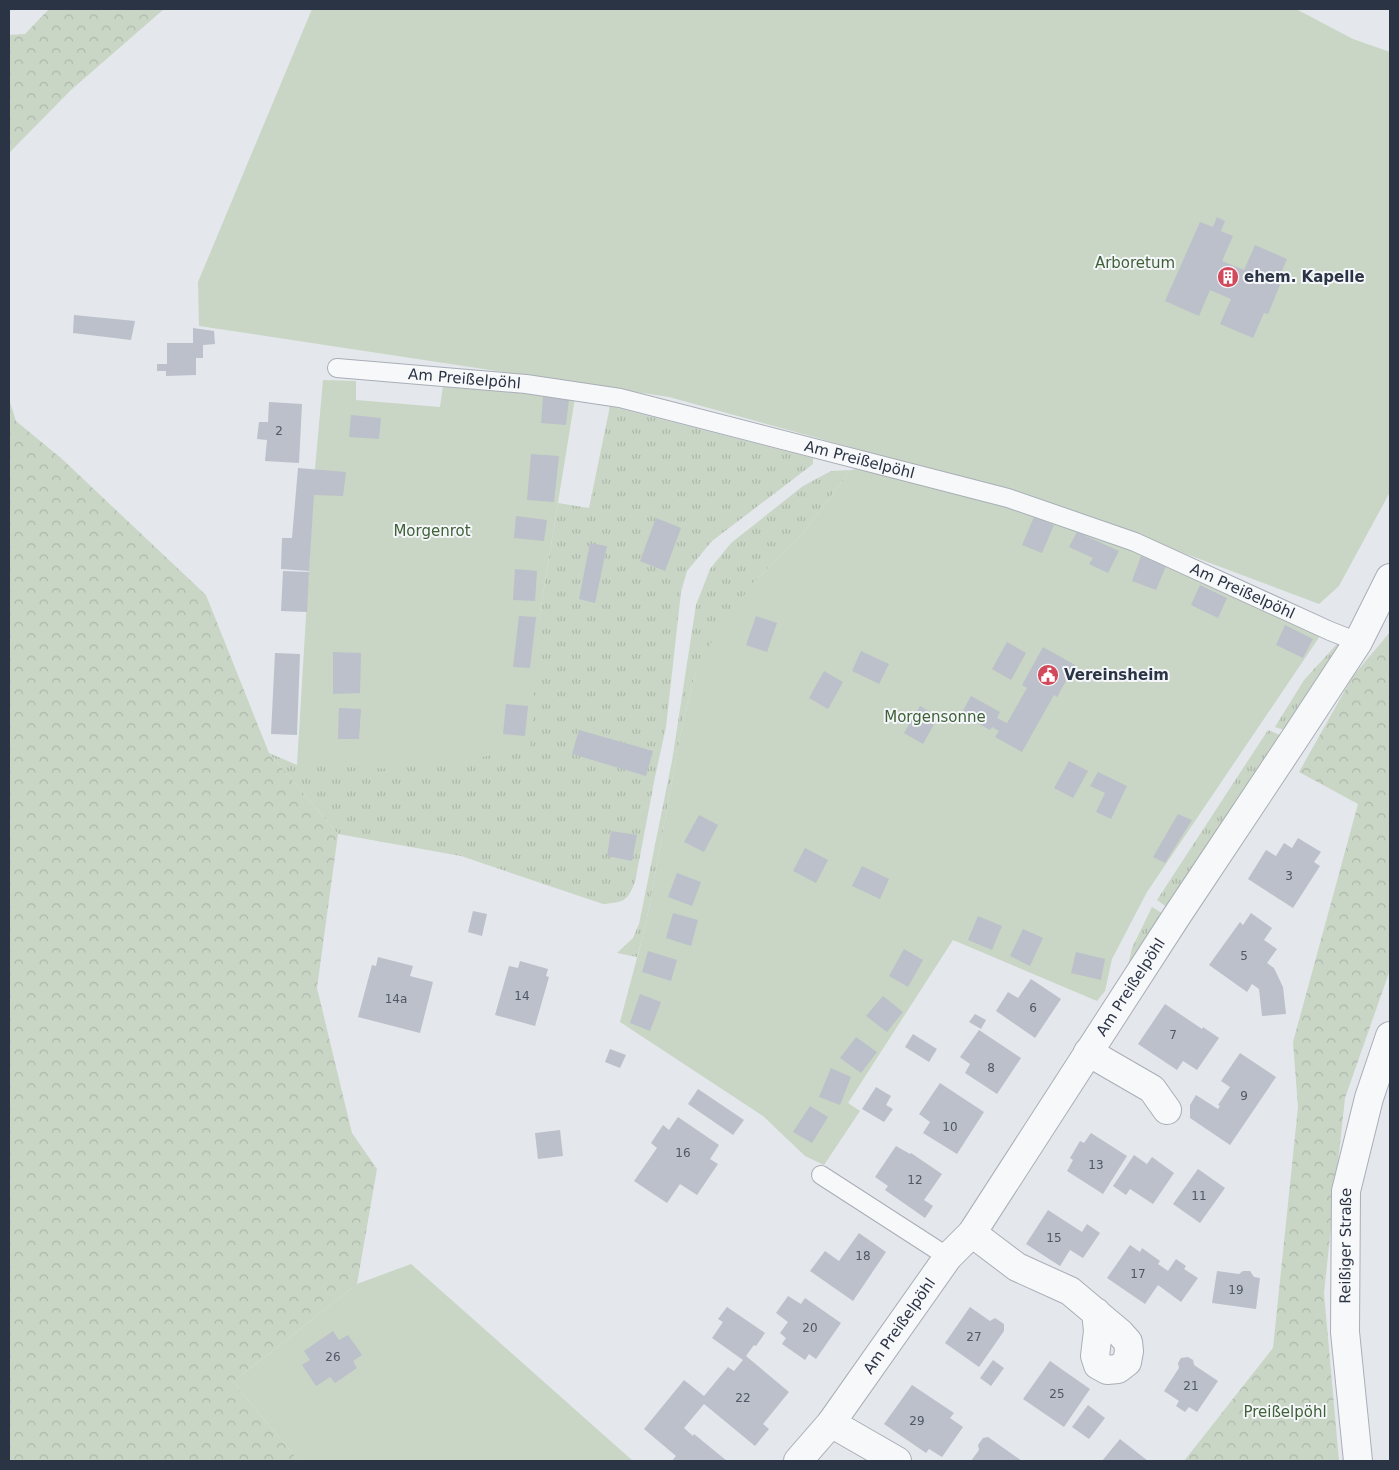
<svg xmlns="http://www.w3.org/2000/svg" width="1399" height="1470" viewBox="0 0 1399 1470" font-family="'DejaVu Sans',sans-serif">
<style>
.grass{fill:url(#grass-tufts)}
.forest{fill:url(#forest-crowns)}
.garden{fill:#c9d6c5}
.building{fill:#bbc0ca}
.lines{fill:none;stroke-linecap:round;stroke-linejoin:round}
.lane-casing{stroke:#a9aeb7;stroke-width:20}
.street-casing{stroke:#a9aeb7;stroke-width:30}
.lane{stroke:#f7f8fa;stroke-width:18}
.street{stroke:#f7f8fa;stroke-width:28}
.labels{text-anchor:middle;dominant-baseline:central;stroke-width:4;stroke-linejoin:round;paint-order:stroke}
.number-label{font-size:12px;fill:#4f5766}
.park-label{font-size:15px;fill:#3f6138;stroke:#f4f6f9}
.poi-label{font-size:15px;font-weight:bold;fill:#2b3445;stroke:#f4f6f9;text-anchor:start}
.street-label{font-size:15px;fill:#2b3445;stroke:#f4f6f9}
</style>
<defs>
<pattern id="grass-tufts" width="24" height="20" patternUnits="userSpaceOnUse" patternTransform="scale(1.25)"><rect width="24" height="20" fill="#c9d6c5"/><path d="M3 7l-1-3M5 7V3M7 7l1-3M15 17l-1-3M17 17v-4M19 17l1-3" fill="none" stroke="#adb8ab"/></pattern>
<pattern id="forest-crowns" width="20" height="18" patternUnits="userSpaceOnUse" patternTransform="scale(1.25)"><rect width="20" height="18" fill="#c9d6c5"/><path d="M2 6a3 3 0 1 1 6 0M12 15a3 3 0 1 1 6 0" fill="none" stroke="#adb8ab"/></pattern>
</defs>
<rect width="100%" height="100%" fill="#e4e7ec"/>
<g class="grass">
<path d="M610,406L813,458V464L712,541L687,571L681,592L666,727L655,777L635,882C627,902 624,902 603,904L461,856L338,834L269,753L297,765L539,619L558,503L589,508Z"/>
<polygon points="851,470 799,538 754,582 696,671 683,721 646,924 637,957 617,953 633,938 639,924 672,761 696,605 710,569 731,543 803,486 831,471"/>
<polygon points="1337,644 1342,647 1287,731 1275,727 1304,680"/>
<polygon points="1268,730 1282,736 1168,908 1157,900"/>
<polygon points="1152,907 1165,915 1127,970 1132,948"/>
</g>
<g class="forest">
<polygon points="49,9 164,9 71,90 9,153 9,35 25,34"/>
<polygon points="9,399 16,421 62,459 206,595 269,753 338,834 317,988 352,1133 377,1169 357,1284 233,1382 299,1461 9,1461"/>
<polygon points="1390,632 1390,970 1345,1098 1324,1293 1339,1461 1184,1461 1273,1348 1298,1107 1293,1042 1358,804 1299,772 1353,676"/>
</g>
<g class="garden">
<polygon points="312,9 1296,9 1353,39 1390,52 1390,492 1339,586 1319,604 1042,500 669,397 199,326 198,282"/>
<polygon points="323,380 356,381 356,400 440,407 443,386 575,398 539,619 530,750 394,769 297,765 315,469"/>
<polygon points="867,467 1009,506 1135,547 1320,636 1147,892 1112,959 1105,991 1097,1001 953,940 848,1103 860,1111 824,1165 805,1156 763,1116 620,1022 646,924 683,721 696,671 718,630 754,582 799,538 851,470"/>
<polygon points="411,1264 633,1461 299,1461 233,1382 357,1284"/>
</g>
<g class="building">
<polygon points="1217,217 1225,221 1221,231 1233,236 1222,261 1244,270 1255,245 1287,259 1277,283 1280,285 1268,314 1264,313 1253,338 1220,324 1231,299 1210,290 1199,316 1165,301 1200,222 1213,227"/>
<polygon points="74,315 135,321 131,340 73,333"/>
<polygon points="193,328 214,331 215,344 203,345 203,358 196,358 196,375 166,376 166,371 157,371 157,364 167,364 167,343 193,343"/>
<polygon points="543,397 569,399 566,425 541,423"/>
<polygon points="269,402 302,404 299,463 265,461 267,440 257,439 259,422 268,422"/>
<polygon points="351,415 381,418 379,439 349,437"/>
<polygon points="531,454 559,456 554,502 527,500"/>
<polygon points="298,468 346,472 343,496 314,495 309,571 281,569 282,538 292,538"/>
<polygon points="516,516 547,520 544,541 514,538"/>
<polygon points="1034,517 1054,525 1042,553 1022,545"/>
<polygon points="656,518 681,528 665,571 640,561"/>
<polygon points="1077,532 1119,551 1108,573 1089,564 1093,558 1069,547"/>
<polygon points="590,543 607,546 595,603 579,599"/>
<polygon points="1141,556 1166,566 1156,590 1132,581"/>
<polygon points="515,569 537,571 535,601 513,600"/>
<polygon points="283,571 309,572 307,612 281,611"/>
<polygon points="1200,585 1227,598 1218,618 1191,605"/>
<polygon points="519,616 536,617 530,668 513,667"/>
<polygon points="756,616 777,623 767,652 746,645"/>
<polygon points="1285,625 1313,639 1303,658 1276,645"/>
<polygon points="1007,642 1026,653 1011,680 992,669"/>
<polygon points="1043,647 1075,665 1057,697 1054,695 1022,752 995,737 999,731 992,727 990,730 961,714 971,696 1000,712 997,718 1007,723 1027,688 1022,685"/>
<polygon points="861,651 889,664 879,684 852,671"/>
<polygon points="333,652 361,653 360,693 333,694"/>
<polygon points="275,653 300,654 297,735 271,734"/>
<polygon points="824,671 843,682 828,709 809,698"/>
<polygon points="506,704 528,706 525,736 503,734"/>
<polygon points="920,706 938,717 923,744 904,733"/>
<polygon points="339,708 361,709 359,739 338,739"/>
<polygon points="579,730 653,751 646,776 572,754"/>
<polygon points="1069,761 1088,771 1073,798 1054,788"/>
<polygon points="1098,772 1127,786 1111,819 1096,812 1105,793 1090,786"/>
<polygon points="1178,814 1192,820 1165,863 1153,857"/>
<polygon points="699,815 718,825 704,852 684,842"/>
<polygon points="611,831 637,835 632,861 607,856"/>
<polygon points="1298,838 1321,852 1314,862 1320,866 1293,908 1248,879 1266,850 1276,856 1284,843 1292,848"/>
<polygon points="805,848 828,860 816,883 793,871"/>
<polygon points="862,866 889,879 880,899 852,886"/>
<polygon points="677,873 701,882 692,906 668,897"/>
<polygon points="473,911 487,914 482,936 468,932"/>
<polygon points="673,913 698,920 691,946 666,938"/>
<polygon points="1251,913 1272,928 1264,940 1277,949 1267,963 1274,968 1283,987 1286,1014 1262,1016 1259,989 1252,984 1247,992 1209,965 1240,922 1243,925"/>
<polygon points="978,916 1002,926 992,950 968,940"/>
<polygon points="1023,929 1043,938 1030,966 1010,956"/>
<polygon points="904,949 923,960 908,987 889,976"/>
<polygon points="648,951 677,960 671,981 642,972"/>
<polygon points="1076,952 1105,959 1101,980 1071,973"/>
<polygon points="378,957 413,966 410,976 433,982 420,1033 358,1017 372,965 376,966"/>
<polygon points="520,961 548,969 546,976 549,977 535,1026 495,1015 509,966 518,968"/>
<polygon points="1031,979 1061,999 1035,1038 996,1011 1008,992 1018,998"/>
<polygon points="640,994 661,1002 650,1031 630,1023"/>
<polygon points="883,996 903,1012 887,1032 866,1016"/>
<polygon points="1165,1004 1202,1029 1203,1027 1219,1038 1197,1070 1183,1061 1177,1070 1138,1044"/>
<polygon points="975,1014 986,1020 981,1029 969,1022"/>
<polygon points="979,1030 1021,1058 997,1094 965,1073 970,1064 960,1057"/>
<polygon points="913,1034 937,1049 929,1062 905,1047"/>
<polygon points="856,1037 877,1052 861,1073 840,1058"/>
<polygon points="610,1049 626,1055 620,1068 605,1062"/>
<polygon points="1240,1053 1276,1077 1230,1145 1190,1118 1190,1105 1196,1095 1218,1109 1220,1106 1218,1105 1230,1087 1221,1081"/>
<polygon points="831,1068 851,1077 840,1105 819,1097"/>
<polygon points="940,1083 984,1112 957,1154 923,1133 930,1122 919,1114"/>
<polygon points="876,1087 891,1096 886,1105 893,1109 884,1122 862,1109"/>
<polygon points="698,1089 744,1120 733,1135 688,1104"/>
<polygon points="810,1106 828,1117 812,1143 793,1132"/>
<polygon points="678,1117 719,1145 710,1159 718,1164 697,1195 680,1184 667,1203 634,1181 657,1148 651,1143 663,1125 669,1130"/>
<polygon points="560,1130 563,1156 538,1159 535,1133"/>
<polygon points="1091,1133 1127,1156 1103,1194 1067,1171 1073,1160 1070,1158 1080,1141 1084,1143"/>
<polygon points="896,1146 910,1154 911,1153 942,1174 924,1200 933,1206 925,1218 885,1190 888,1186 875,1177"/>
<polygon points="1134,1155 1147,1164 1152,1157 1174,1173 1153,1204 1130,1189 1126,1195 1113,1186"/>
<polygon points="1198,1169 1225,1188 1200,1223 1173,1204"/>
<polygon points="1048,1210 1082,1232 1087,1224 1100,1233 1083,1258 1070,1250 1060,1266 1026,1244"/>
<polygon points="859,1233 886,1252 853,1301 810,1271 825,1251 839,1261"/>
<polygon points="1130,1245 1140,1252 1142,1248 1160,1261 1158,1264 1168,1271 1176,1259 1186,1266 1184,1269 1198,1278 1181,1302 1158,1285 1145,1304 1107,1278"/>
<polygon points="1217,1271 1239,1274 1243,1271 1250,1271 1254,1277 1260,1278 1256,1309 1212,1303"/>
<polygon points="788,1296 801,1304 805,1298 841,1323 816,1359 809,1354 805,1360 782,1344 786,1338 780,1333 788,1322 776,1313"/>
<polygon points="727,1307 765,1333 756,1346 754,1345 746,1356 789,1392 763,1424 769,1429 755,1446 704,1404 684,1428 693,1436 694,1434 727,1461 672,1461 676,1456 644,1429 684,1380 704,1396 728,1367 734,1371 743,1360 712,1338 723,1322 718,1319"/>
<polygon points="970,1307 990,1321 995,1318 1004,1324 1004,1331 979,1367 945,1343"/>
<polygon points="333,1331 339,1340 348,1335 362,1355 353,1361 357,1368 335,1383 330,1377 316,1386 302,1365 310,1360 304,1351"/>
<polygon points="1188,1357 1193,1360 1194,1365 1218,1381 1197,1412 1189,1407 1185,1412 1176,1406 1179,1401 1164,1391 1179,1368 1178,1363 1181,1358"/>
<polygon points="993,1360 1004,1368 991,1386 980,1378"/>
<polygon points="1050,1361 1090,1389 1064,1427 1023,1399"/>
<polygon points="912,1385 954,1413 950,1418 963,1427 942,1457 929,1449 926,1453 884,1424"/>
<polygon points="1088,1405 1105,1418 1089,1439 1072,1427"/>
<polygon points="988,1437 1022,1461 971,1461 979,1450 978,1445 983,1438"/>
<polygon points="1120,1439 1148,1461 1102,1461"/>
</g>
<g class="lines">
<g class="lane-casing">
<g id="lane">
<path id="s1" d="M337,368L526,384L620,398L1008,498L1135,542L1330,631L1358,642"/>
<polyline points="821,1175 948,1257"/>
</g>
</g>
<g class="street-casing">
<g id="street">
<polyline points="1088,1052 1152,1089 1167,1110"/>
<polyline points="972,1233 1017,1267 1070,1291 1120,1333 1128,1342 1129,1351 1127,1362 1118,1369 1107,1370 1098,1365 1095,1356 1098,1331 1096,1312"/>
<polyline points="831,1423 897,1461"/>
<path id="s2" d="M798,1461L831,1423L948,1257L972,1233L1176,917L1295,738L1358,642L1390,578"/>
<path id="s3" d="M1358,1461L1345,1332L1346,1191L1369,1098L1390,1036"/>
</g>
</g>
<use href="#lane" class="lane"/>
<use href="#street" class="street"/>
</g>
<defs>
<g id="building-disc" transform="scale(1.125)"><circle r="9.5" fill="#d1495b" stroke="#f4f6f9"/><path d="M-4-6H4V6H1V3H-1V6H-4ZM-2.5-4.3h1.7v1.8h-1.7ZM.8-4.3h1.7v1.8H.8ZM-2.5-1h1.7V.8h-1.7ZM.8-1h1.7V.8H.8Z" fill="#fff"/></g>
<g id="civic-disc" transform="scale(1.125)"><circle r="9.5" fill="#d1495b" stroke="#f4f6f9"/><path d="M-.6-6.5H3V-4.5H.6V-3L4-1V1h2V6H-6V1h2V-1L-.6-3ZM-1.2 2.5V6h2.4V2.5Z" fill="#fff"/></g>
</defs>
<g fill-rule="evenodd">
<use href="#building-disc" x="1228" y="277"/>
<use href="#civic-disc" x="1048" y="675"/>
</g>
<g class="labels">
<g class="number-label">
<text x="279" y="431">2</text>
<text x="1289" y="876">3</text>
<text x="1244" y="956">5</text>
<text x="522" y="996">14</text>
<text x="396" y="999">14a</text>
<text x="1033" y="1008">6</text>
<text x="1173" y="1035">7</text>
<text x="991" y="1068">8</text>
<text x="1244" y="1096">9</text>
<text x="950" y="1127">10</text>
<text x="683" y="1153">16</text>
<text x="1096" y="1165">13</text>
<text x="915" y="1180">12</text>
<text x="1199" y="1196">11</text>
<text x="1054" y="1238">15</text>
<text x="863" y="1256">18</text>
<text x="1138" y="1274">17</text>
<text x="1236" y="1290">19</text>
<text x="810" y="1328">20</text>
<text x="974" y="1337">27</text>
<text x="333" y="1357">26</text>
<text x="1191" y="1386">21</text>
<text x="1057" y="1394">25</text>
<text x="743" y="1398">22</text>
<text x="917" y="1421">29</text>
</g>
<g class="park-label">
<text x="1135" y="263">Arboretum</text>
<text x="432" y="531">Morgenrot</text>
<text x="935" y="717">Morgensonne</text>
<text x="1285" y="1412">Preißelpöhl</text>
</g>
<g class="poi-label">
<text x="1244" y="277">ehem. Kapelle</text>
<text x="1064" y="675">Vereinsheim</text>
</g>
<g class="street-label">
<text stroke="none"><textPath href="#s1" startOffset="128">Am Preißelpöhl</textPath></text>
<text stroke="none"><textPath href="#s1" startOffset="532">Am Preißelpöhl</textPath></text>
<text stroke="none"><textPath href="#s1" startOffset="938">Am Preißelpöhl</textPath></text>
<text stroke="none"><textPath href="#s2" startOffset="580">Am Preißelpöhl</textPath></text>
<text stroke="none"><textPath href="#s3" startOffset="216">Reißiger Straße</textPath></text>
<text stroke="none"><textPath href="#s2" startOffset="169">Am Preißelpöhl</textPath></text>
</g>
</g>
<rect width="1399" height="1470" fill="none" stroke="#2b3445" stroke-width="20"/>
</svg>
